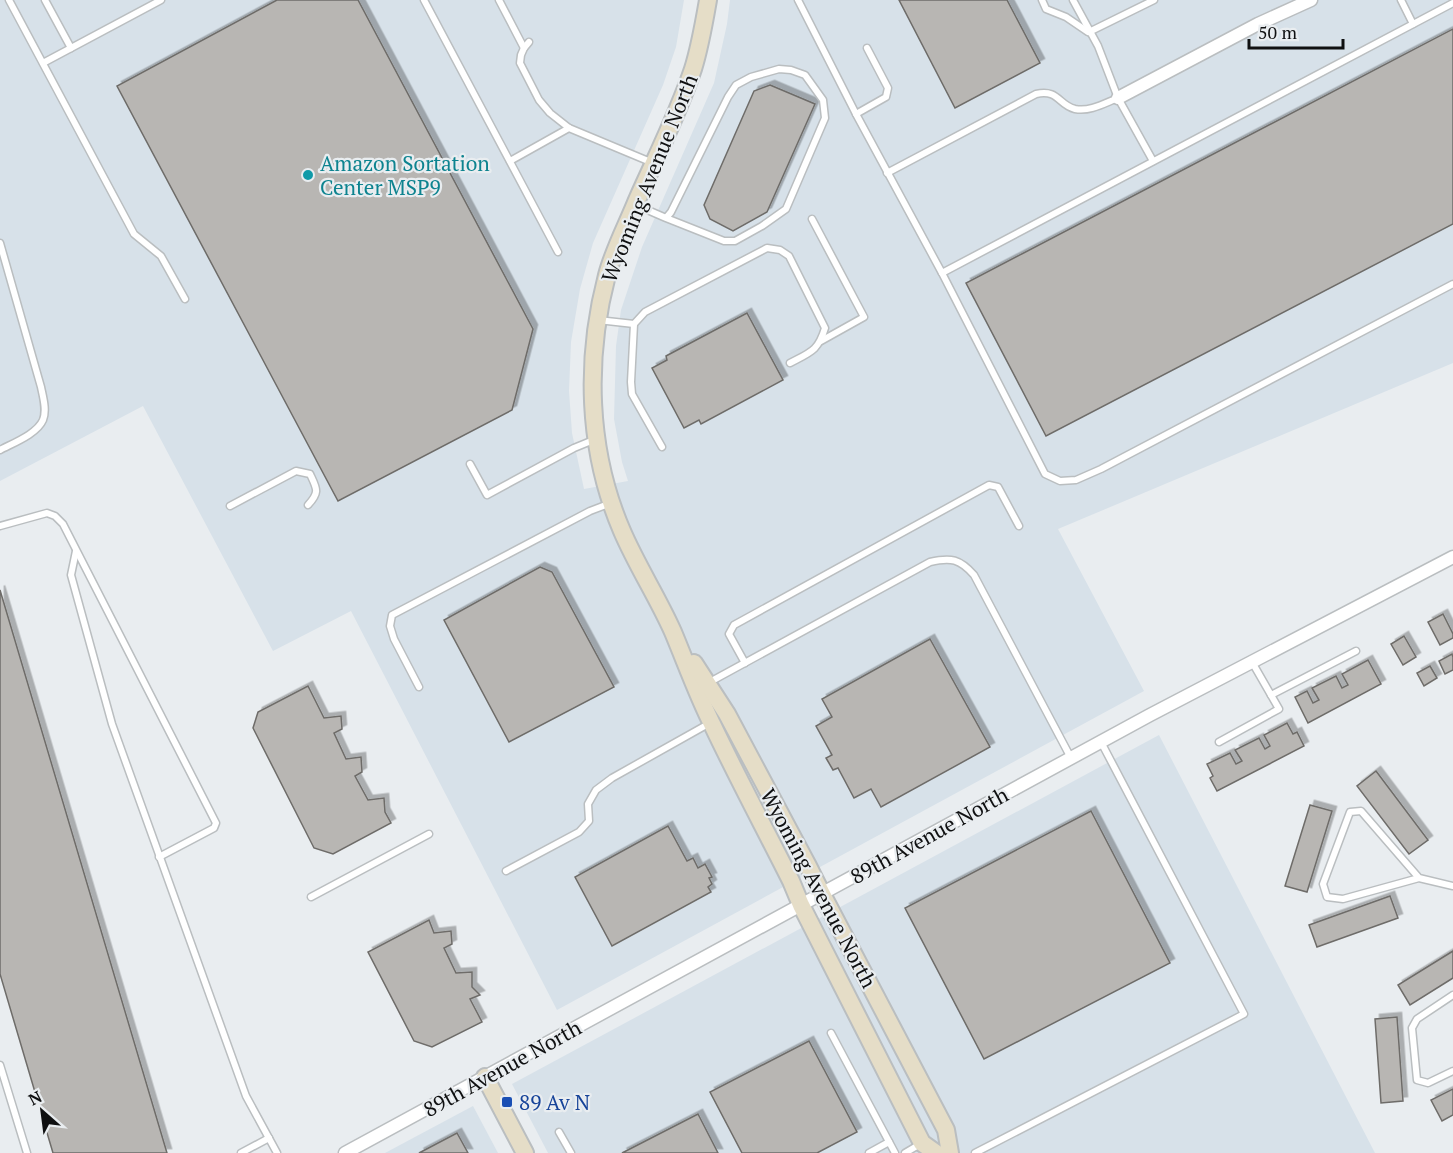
<svg xmlns="http://www.w3.org/2000/svg" width="1453" height="1153" viewBox="0 0 1453 1153" font-family="'PT Serif',serif">
<style>
.built{fill:#d7e1e9}
.building{fill:#b8b6b3;stroke:#6e6c69;stroke-width:1.5;filter:url(#shadow)}
.lines{fill:none;stroke-linecap:round;stroke-linejoin:round}
.lane-casing{stroke:#babec0;stroke-width:9}
.street-casing{stroke:#babec0;stroke-width:15}
.secondary-casing{stroke:#babec0;stroke-width:20}
.lane{stroke:#fff;stroke-width:6}
.street{stroke:#fff;stroke-width:12}
.secondary{stroke:#e5ddc7;stroke-width:16}
.culture-dot{fill:#0f9aa8;stroke:#e9edf0;stroke-width:2}
.transit-dot{fill:#1a4fb4;stroke:#e9edf0;stroke-width:2}
.labels{text-anchor:middle;dominant-baseline:central;stroke-width:4.5;stroke-linejoin:round;paint-order:stroke}
.culture-label{font-size:21px;fill:#0d838f;stroke:#e9edf0;text-anchor:start}
.street-label{font-size:21px;fill:#0f1011;stroke:#e9edf0}
.transit-label{font-size:21px;fill:#164399;stroke:#e9edf0;text-anchor:start}
</style>
<defs>
<filter id="shadow"><feDropShadow dx="4.5" dy="-4.5" stdDeviation="0" flood-color="#0004"/></filter>
</defs>
<rect width="100%" height="100%" fill="#e9edf0"/>
<g class="built">
<polygon points="0,0 684,0 676,47 663,85 593,243 580,289 571,342 569,391 572,433 584,489 628,481 622,462 614,419 616,346 621,310 642,247 714,83 727,24 730,0 1453,0 1453,363 1058,529 1144,691 557,1010 351,611 273,651 143,406 0,481"/>
<polygon points="1159,735 1375,1153 548,1153 512,1084"/>
<polygon points="473,1106 498,1153 385,1153"/>
</g>
<g class="building">
<polygon points="277,0 358,0 533,329 512,410 338,501 117,86"/>
<polygon points="899,0 1007,0 1040,63 955,108"/>
<polygon points="1453,29 1453,224 1046,436 966,283"/>
<polygon points="770,85 815,104 767,212 733,231 710,219 704,205 754,91"/>
<polygon points="747,313 783,380 701,424 699,420 684,428 652,368 667,360 666,356"/>
<polygon points="540,567 552,572 614,687 509,742 444,620"/>
<polygon points="0,590 167,1153 53,1153 0,974"/>
<polygon points="1443,614 1453,634 1453,638 1440,645 1428,622"/>
<polygon points="1404,636 1416,657 1403,665 1391,644"/>
<polygon points="930,639 990,747 881,807 871,789 854,798 838,768 833,770 826,758 832,755 816,726 832,717 822,699"/>
<polygon points="1452,654 1453,657 1453,670 1445,674 1439,661"/>
<polygon points="1368,660 1381,684 1308,723 1295,697 1307,691 1313,703 1319,700 1312,688 1336,676 1342,688 1348,685 1342,674"/>
<polygon points="1430,666 1437,678 1424,686 1417,673"/>
<polygon points="308,686 324,718 341,716 342,729 334,733 346,759 361,757 362,772 355,776 368,800 384,798 385,812 391,823 333,854 314,848 253,728 258,712"/>
<polygon points="1287,723 1293,734 1297,732 1304,746 1217,791 1210,778 1213,776 1207,764 1230,753 1236,764 1242,761 1235,750 1259,738 1265,749 1270,746 1264,735"/>
<polygon points="1376,771 1428,840 1409,854 1357,786"/>
<polygon points="1310,805 1332,811 1307,892 1285,886"/>
<polygon points="1091,811 1170,963 984,1059 905,908"/>
<polygon points="668,826 687,861 693,858 698,868 705,864 712,877 709,878 712,884 708,887 711,892 612,946 575,877"/>
<polygon points="1390,896 1398,918 1317,947 1309,925"/>
<polygon points="429,920 434,933 451,931 452,944 444,948 456,973 472,972 472,987 480,995 470,999 482,1022 432,1047 414,1041 368,952"/>
<polygon points="1453,951 1453,978 1410,1005 1398,985"/>
<polygon points="1397,1017 1403,1101 1381,1103 1375,1019"/>
<polygon points="809,1041 857,1132 817,1153 742,1153 710,1092"/>
<polygon points="1453,1089 1453,1115 1442,1121 1431,1100"/>
<polygon points="698,1114 718,1153 622,1153"/>
<polygon points="457,1133 468,1153 419,1153"/>
</g>
<g class="lines">
<g class="lane-casing">
<g id="lane">
<polyline points="9,0 134,234 161,256 185,299"/>
<polyline points="45,0 71,48"/>
<polyline points="424,0 558,252"/>
<polyline points="499,0 524,48"/>
<polyline points="798,0 856,114 942,273 1045,474 1060,481 1076,480 1101,469 1453,284"/>
<polyline points="1042,0 1046,9 1066,17 1088,32"/>
<polyline points="1073,0 1098,46 1118,98 1153,161"/>
<polyline points="1401,0 1413,24"/>
<polyline points="1089,32 1154,0"/>
<polyline points="529,42 524,48 521,55 520,63 539,100 550,113 569,128 653,163"/>
<polyline points="43,63 161,0"/>
<polyline points="856,114 886,97 888,88 867,48"/>
<polyline points="510,161 569,128"/>
<path d="M887,173L1036,94C1059,89 1058,105 1075,109C1090,112 1105,103 1118,98"/>
<polyline points="636,205 666,218 671,212 728,97 736,85 751,77 779,69 791,70 805,75 823,100 825,118 786,209 762,226 735,241 724,241 666,218"/>
<polyline points="812,219 864,317 821,341"/>
<path d="M0,243L41,387C43,397 47,410 43,420C37,434 13,443 0,450"/>
<polyline points="942,273 1453,3"/>
<polyline points="598,320 634,324"/>
<path d="M662,447L632,394L631,382L634,324L645,312L767,248L780,250L789,256L825,328C818,351 811,352 790,363"/>
<polyline points="470,464 487,495 574,448 596,439"/>
<path d="M230,506L296,471L310,474C317,489 320,492 308,505"/>
<polyline points="0,526 47,513 55,516 63,524 216,823 214,828 159,857"/>
<polyline points="76,551 71,575 112,724 246,1096 277,1153"/>
<polyline points="745,663 729,634 734,625 989,485 998,487 1019,526"/>
<path d="M708,683L930,562C951,557 960,559 974,575L1071,758"/>
<polyline points="419,687 394,639 390,626 392,615 590,511 611,503"/>
<polyline points="1271,695 1356,651"/>
<polyline points="1219,742 1279,709 1252,662"/>
<polyline points="506,871 579,832 589,821 588,804 596,790 612,778 710,723"/>
<polyline points="1419,878 1361,811 1350,812 1323,884 1327,897 1343,899 1419,878 1453,886"/>
<polyline points="311,897 429,834"/>
<polyline points="1453,995 1417,1019 1412,1028 1417,1080 1428,1083 1453,1071"/>
<polyline points="831,1033 895,1153"/>
<polyline points="0,1065 27,1153"/>
<polyline points="559,1132 571,1153"/>
<polyline points="241,1153 269,1138"/>
<polyline points="869,1153 889,1142"/>
<polyline points="905,1153 922,1143"/>
<polyline points="975,1153 1244,1014 1101,742"/>
</g>
</g>
<g class="street-casing">
<g id="street">
<polyline points="1118,98 1258,24 1311,0"/>
<polyline points="345,1153 1150,715 1453,557"/>
</g>
</g>
<g class="secondary-casing">
<g id="secondary">
<path d="M708,0C704,23 700,47 693,69C678,114 656,157 637,200C627,225 614,249 607,275C585,359 587,450 622,531C637,566 658,598 673,632C686,663 697,694 712,724C737,777 765,829 791,881L801,905L922,1143L936,1153"/>
<polyline points="694,663 727,714 808,866 822,894 946,1130 950,1153"/>
<polyline points="485,1077 525,1153"/>
</g>
</g>
<use href="#lane" class="lane"/>
<use href="#street" class="street"/>
<use href="#secondary" class="secondary"/>
</g>
<circle class="culture-dot" cx="308" cy="175" r="6"/>
<rect class="transit-dot" x="501" y="1096" width="12" height="12" rx="3"/>
<g class="labels">
<g class="culture-label">
<text x="320" y="163">Amazon Sortation<tspan x="320" dy="24">Center MSP9</tspan></text>
</g>
<g class="street-label">
<text transform="translate(649 178) rotate(-68)">Wyoming Avenue North</text>
<text transform="translate(929 835) rotate(-29)">89th Avenue North</text>
<text transform="translate(819 888) rotate(62)">Wyoming Avenue North</text>
<text transform="translate(502 1068) rotate(-29)">89th Avenue North</text>
</g>
<g class="transit-label">
<text x="519" y="1102">89 Av N</text>
</g>
</g>
<g transform="translate(42 1111) rotate(332)" stroke="#e9edf0" stroke-width="4.5" paint-order="stroke">
<path d="M0-4.5L10 22L0 15L-10 22Z" fill="#0f1011"/>
<text y="-9" font-size="16" font-weight="bold" text-anchor="middle" fill="#0f1011">N</text>
</g>
<path d="M1249 39v9h94v-9" fill="none" stroke="#0f1011" stroke-width="3"/>
<text x="1258" y="39" font-size="18" fill="#0f1011" stroke="#e9edf0" stroke-width="4.5" paint-order="stroke">50 m</text>
</svg>
